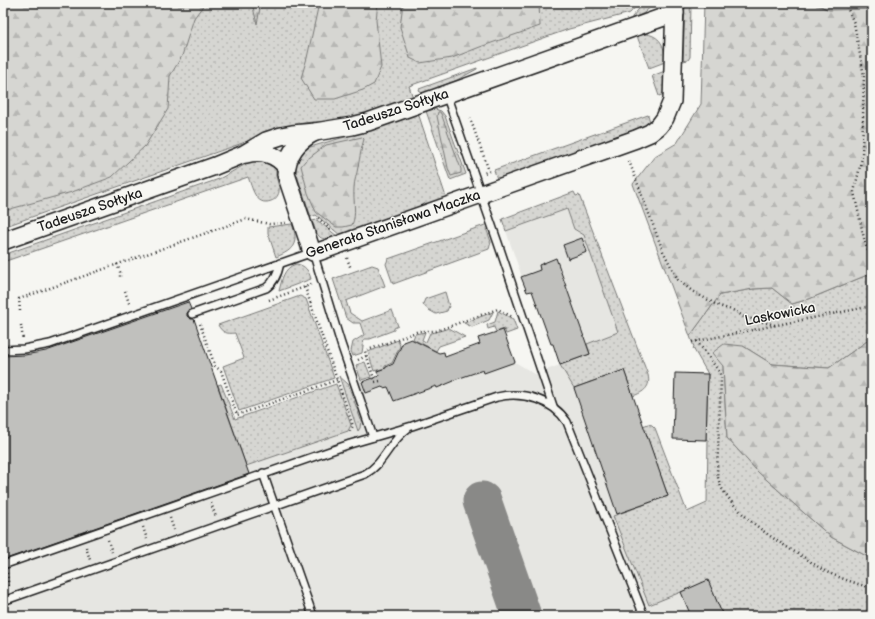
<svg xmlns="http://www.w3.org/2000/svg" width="875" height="619" viewBox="0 0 875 619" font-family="'Balsamiq Sans',sans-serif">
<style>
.built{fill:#e6e6e2}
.grass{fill:url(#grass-dots);stroke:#797977}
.forest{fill:url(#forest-firs);stroke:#797977}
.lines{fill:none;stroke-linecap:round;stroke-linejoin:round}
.taxiway{stroke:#898987;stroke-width:39}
.building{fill:#c0c0bd;stroke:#1c1c1c}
.service-casing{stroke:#1c1c1c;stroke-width:10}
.tertiary-casing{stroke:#1c1c1c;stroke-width:20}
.path{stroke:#1c1c1c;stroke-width:2.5;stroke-dasharray:1 3;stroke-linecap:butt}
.service{stroke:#f6f6f2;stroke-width:7}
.tertiary{stroke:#f6f6f2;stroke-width:17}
.labels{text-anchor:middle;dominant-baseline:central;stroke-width:3;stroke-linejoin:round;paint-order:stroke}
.street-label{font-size:14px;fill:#1c1c1c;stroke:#f6f6f2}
</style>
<defs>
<pattern id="grass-dots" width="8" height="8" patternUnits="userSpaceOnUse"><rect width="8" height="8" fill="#d6d6d2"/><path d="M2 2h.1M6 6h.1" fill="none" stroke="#b7b7b4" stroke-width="1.8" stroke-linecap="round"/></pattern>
<pattern id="forest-firs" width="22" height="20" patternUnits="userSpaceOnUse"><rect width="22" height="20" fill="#d6d6d2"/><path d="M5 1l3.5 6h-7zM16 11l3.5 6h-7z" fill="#b7b7b4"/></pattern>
</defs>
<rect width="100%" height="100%" fill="#f6f6f2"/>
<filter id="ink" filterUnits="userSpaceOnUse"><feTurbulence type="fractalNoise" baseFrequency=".025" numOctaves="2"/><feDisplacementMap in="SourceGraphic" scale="8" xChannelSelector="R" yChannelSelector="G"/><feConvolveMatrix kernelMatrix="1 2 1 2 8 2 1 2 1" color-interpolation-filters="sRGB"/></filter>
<g filter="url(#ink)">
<polygon class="built" points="567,209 574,229 584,235 638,389 633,396 645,429 728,616 3,616 3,387 145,349 198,330 232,425 367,378 372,392 383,388 377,371 386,368 386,367 393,364 403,342 411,339 439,353 444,352 446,357 480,345 478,338 503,330 515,362 535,374 560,365 553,344 551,344 532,291 527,292 506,231"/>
<g class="grass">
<path d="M3,3H639L630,13L569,29L409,86L413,98C389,106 365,117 341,120C325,122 309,121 294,125L3,227Z"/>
<polygon points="644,3 655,3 644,13 632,19 632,17"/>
<polygon points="685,3 691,3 690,57 688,60 683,61"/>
<polygon points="813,3 872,3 872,9 829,10"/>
<path d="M647,34C662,37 665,48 665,62L649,68L637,36Z"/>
<polygon points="477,68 477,69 457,80 421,94 419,89"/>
<polygon points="665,71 664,94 659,96 652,76"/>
<polygon points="435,109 441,111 445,116 466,174 450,180 426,111"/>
<polygon points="418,113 446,197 340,235 316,215 311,217 296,172 296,162 302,153 307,148 317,145 369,130"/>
<polygon points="648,115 650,122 641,128 497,179 494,170"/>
<path d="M255,159L276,163C276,168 276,172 276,176C277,181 280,187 279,192C278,196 275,200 271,201C255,207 252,186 248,177L3,262V255L219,179Z"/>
<path d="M574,192L576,196L579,195L648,375C651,387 644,392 633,396L624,370L574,388L560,365L590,354L587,344L618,332L584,235L574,229L567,209L506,231L502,219Z"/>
<path d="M317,220L337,236C319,243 318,237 312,221Z"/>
<path d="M292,224C299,243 294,250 276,257L268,233V227Z"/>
<polygon points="485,225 491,242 489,249 393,284 386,264 388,259"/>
<path d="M296,264C305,265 309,271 311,279L279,291C282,280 283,268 296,264Z"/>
<polygon points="372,265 378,267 385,286 346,301 350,313 362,321 392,310 398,326 394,328 394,330 370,339 364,339 362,353 353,356 351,351 353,342 364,335 360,323 353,323 346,318 333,279"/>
<polygon points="872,273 872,335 870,339 829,368 772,364 743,346 723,366 727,438 758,472 831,537 872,559 872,616 723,616 708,581 649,605 613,516 668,496 643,426 648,424 652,425 655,428 687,512 707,503 708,440 706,440 708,374 693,348 694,347 690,336 720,295 753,289 772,288 792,304 809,299"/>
<polygon points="445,292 449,306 447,311 436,314 427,309 423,304 425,299"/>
<path d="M300,296L306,299L334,378L239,411L223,366L244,358L235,333C227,334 222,333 218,325Z"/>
<polygon points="498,311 513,319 517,330 506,334 504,329 496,332 494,327 488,329 487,325 495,322"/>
<polygon points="493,312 489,320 472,327 464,323"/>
<polygon points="449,328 465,337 439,346 436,351 413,339 415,334 425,332 422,340 426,342 430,333 436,332"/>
<polygon points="398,340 400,346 392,363 385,366 385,368 374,371 368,352"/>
<polygon points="365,362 371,377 361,380 356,365"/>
<polygon points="339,376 348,384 361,420 360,428 358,431"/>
<polygon points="221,384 235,419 336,384 351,425 348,431 246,466 218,385"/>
</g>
<g class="forest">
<polygon points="3,3 205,3 194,18 182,56 170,76 168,109 145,146 112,177 72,192 3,211"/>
<polygon points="252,3 261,3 257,24"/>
<polygon points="319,3 378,3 376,20 381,67 374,84 363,90 335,99 314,99 301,78 307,58"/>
<polygon points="403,3 539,3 540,26 480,47 452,58 420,63 410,58 400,27"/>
<polygon points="704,3 813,3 829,10 872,9 872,273 809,299 792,304 772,288 753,289 720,295 690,336 633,184 655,156 677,143 701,104"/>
<polygon points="438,112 440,112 442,116 461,169 461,173 451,176 448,168 437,116"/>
<path d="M362,137L364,139C361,149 360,157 358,167C357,174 354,181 354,188C353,200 357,214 352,225L343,227H336L316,212L308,193L301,166L305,161L326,145Z"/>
<polygon points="872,335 872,559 831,537 758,472 727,438 723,366 712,353 724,344 743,346 772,364 829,368 870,339"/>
</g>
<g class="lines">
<polyline class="taxiway" points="482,501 522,616"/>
</g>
<g class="building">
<polygon points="582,238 587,252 568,259 563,245"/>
<polygon points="556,258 590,354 560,365 553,344 551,344 532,291 527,292 521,277 540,270 539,265"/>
<polygon points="188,302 191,309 187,313 187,316 191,319 194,319 249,474 3,560 3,356 25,355 46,351"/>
<polygon points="503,330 515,362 484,373 483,370 454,380 454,381 437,388 436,386 394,401 388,387 383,388 382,387 366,393 362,382 379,376 377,371 386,368 386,367 393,364 403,342 411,339 439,353 444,352 445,357 480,344 478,338"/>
<polygon points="624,370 668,496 617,514 574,388"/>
<polygon points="675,373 708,374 706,440 673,439"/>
<polygon points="708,580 723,616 691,616 681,592"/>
</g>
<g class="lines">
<g class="service-casing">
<g id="service">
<polyline points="446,94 498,243 553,406"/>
<path d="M192,314L266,288C275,282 278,273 280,263"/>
<polyline points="3,350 24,349 50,344 313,252 341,344 373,437"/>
<polyline points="263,473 313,616"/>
<path d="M3,565L350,444L412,426L497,397C523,391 553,400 567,422L644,616"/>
<path d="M3,601L365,474C384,464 389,442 407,429"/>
</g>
</g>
<g class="tertiary-casing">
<g id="tertiary">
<path d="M315,132C297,141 287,154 286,174L311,249L313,252H318L636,139L650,133L659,126L665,118L672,101L675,3"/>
<path d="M246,154C261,150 277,154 286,167"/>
<polyline points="3,241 215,166 244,154 266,141 281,136 292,134 315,132 352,126 368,122 675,13"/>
</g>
</g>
<g class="path">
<polyline points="845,3 854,23 864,76 862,158 854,192 865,243 872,260"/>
<polyline points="470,118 489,171 484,173"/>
<polyline points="629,161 663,251 678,280 692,291 719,306 735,311 744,317 775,325"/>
<polyline points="318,218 332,231"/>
<polyline points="347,258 351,269"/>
<polyline points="117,264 120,272 120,278"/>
<polyline points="305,287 353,426 349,433"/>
<polyline points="125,291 130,306"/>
<polyline points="269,300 305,287 313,283"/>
<polyline points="20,311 19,299 246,219 269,224 286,223"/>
<polyline points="200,324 215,366 221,371 237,415 337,380"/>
<polyline points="21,325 23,340"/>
<path d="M697,341L720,373L721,378L717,472C718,479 720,486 724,492C743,520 776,541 805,558C813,563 820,569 829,573C843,579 857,584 872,588"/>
<polyline points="692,342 872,306"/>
<polyline points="358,360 366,356"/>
<polyline points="380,381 375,382 365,351 419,331 436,331 498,309 512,317"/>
<polyline points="211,503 216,517"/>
<polyline points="170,518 174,530"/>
<polyline points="143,527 147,539"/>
<polyline points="108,540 112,552"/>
<polyline points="86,547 90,560"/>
<polyline points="7,573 9,588"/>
</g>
<use href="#service" class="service"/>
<use href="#tertiary" class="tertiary"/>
</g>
</g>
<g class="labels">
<g class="street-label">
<text transform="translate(396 110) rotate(-18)">Tadeusza Sołtyka</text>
<text transform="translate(90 210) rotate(-19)">Tadeusza Sołtyka</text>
<text transform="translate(393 224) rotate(-19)">Generała Stanisława Maczka</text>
<text transform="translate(780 314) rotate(-11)">Laskowicka</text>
</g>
</g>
<rect width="875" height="619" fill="none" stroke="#f6f6f2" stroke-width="16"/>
<rect x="8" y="8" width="859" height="603" fill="none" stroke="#1c1c1c" stroke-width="1.5" filter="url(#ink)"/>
</svg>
